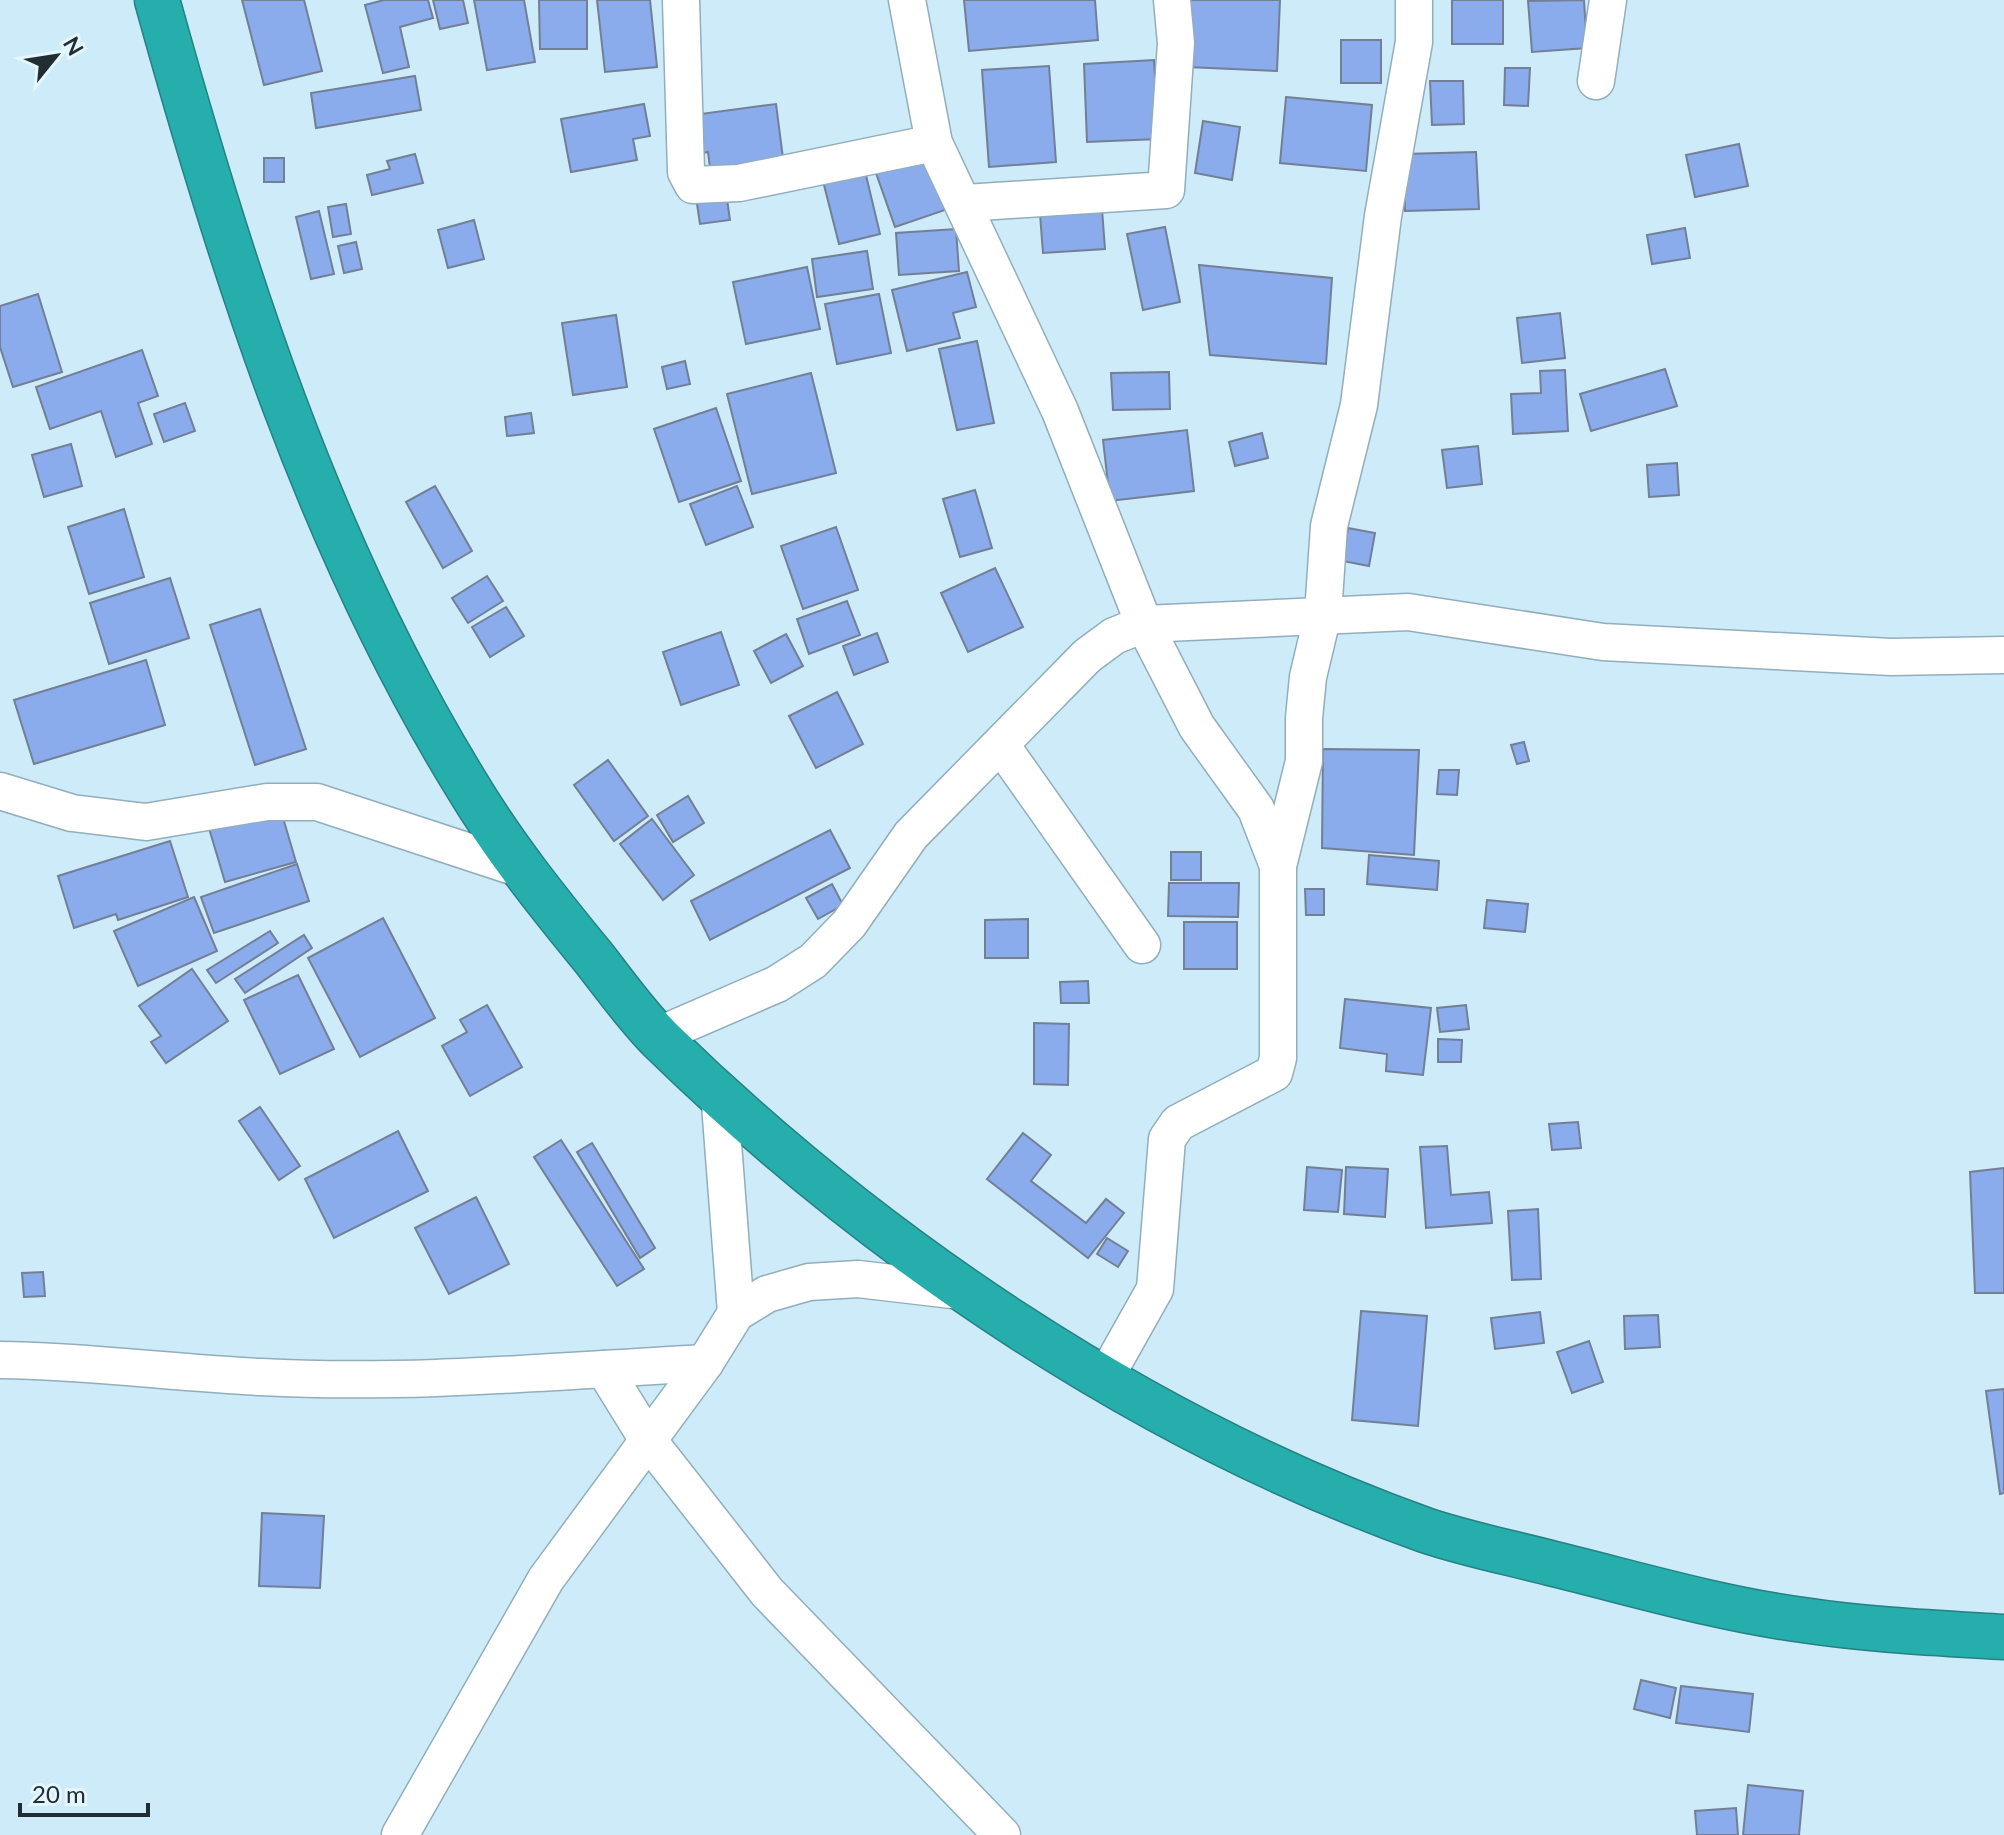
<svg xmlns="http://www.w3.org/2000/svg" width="2004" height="1835" viewBox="0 0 2004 1835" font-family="Lato,sans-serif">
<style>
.building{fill:#8aabec;stroke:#737f95;stroke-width:2}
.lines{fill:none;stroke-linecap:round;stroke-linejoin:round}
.street-casing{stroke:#92aebc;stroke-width:39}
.highway-casing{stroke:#258182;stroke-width:47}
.street{stroke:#fff;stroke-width:36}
.highway{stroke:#26aead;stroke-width:44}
</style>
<rect width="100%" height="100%" fill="#cdebf9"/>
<g class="building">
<polygon points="242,0 304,0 322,71 264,85"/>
<polygon points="384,0 428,0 433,18 400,27 409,67 383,73 365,5"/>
<polygon points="433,0 463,0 468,23 440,29"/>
<polygon points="474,0 524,0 535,62 487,70"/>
<polygon points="539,0 587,0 587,49 540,49"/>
<polygon points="597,0 650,0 657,67 605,72"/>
<polygon points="964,0 1095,0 1098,40 969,51"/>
<polygon points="1190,0 1280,0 1277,71 1187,67"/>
<rect x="1452" y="0" width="51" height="44"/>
<polygon points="1584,0 1587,48 1532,52 1528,1"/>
<rect x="1341" y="40" width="40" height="43"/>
<polygon points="1154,60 1158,139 1087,142 1084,64"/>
<polygon points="1049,66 1056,162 989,167 982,70"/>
<polygon points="1505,68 1530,68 1528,106 1504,105"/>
<polygon points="415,76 421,110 316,128 311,93"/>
<polygon points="1430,81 1463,81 1464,124 1432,125"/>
<polygon points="1286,97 1372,105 1366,171 1280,163"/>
<polygon points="644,104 650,136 633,139 637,160 571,172 561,119"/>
<polygon points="776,104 784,166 711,175 708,152 698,154 693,115"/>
<polygon points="1203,121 1240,127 1232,180 1195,173"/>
<polygon points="1739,144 1748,186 1695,197 1686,155"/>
<polygon points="1476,152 1479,209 1405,211 1404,154"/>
<polygon points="415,154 423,183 372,195 367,175 390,169 387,161"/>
<polygon points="929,155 948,209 895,227 876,173"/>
<rect x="264" y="158" width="20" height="24"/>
<polygon points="865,171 880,234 839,244 823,181"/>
<polygon points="726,192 730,220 700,224 696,197"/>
<polygon points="346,204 351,234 333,237 328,207"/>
<polygon points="1102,209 1105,249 1043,253 1040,214"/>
<polygon points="319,211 334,274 311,279 296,217"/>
<polygon points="474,220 484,259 448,268 438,230"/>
<polygon points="1165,227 1180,302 1143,310 1127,234"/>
<polygon points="1685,228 1690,258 1652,264 1647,235"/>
<polygon points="956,229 959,271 899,275 896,233"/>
<polygon points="356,242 362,269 344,273 338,246"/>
<polygon points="867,251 873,289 817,297 812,259"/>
<polygon points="1199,265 1332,278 1326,364 1210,355"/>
<polygon points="807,267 820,329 746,344 733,282"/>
<polygon points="967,272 976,307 953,313 960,338 907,351 892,290"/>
<polygon points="38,294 62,372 13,387 0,347 0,306"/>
<polygon points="879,294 891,353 837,364 825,304"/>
<polygon points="1560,313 1565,358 1522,363 1517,318"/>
<polygon points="616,315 627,387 573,395 562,323"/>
<polygon points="977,341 994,423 957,430 939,349"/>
<polygon points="142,350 158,396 138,403 152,444 116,457 101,411 50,429 36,387"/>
<polygon points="685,361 690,384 667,389 662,367"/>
<polygon points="1665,369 1677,406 1591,431 1580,394"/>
<polygon points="1565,370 1568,431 1513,434 1511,394 1541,393 1540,371"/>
<polygon points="1169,372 1170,409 1113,410 1111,373"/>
<polygon points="811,373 836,473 752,494 727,394"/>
<polygon points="185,403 195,431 164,442 154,414"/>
<polygon points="716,408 741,481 679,502 654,429"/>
<polygon points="531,413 534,433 507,436 505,417"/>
<polygon points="1187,430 1194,491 1110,501 1103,440"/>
<polygon points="1262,433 1268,458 1235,466 1229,442"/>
<polygon points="71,444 82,486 44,497 32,455"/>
<polygon points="1478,446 1482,484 1447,488 1442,450"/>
<polygon points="1677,463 1679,495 1649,497 1647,465"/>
<polygon points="435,486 472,551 443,568 406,502"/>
<polygon points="737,486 753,527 706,545 690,504"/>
<polygon points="975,490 992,548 960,557 943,499"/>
<polygon points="124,509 144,577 89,594 68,527"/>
<polygon points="836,527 858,590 803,609 781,546"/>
<polygon points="1348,528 1375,533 1369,566 1343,561"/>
<polygon points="995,568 1023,627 968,652 941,593"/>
<polygon points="487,576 503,601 468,623 452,598"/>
<polygon points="170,578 189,638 109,664 90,603"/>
<polygon points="847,601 860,635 809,654 797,619"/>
<polygon points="506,607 524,636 490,657 472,627"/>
<polygon points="260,609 306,749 255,765 210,625"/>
<polygon points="721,632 739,685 681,705 663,652"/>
<polygon points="877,633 888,662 854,675 843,646"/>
<polygon points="786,634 803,666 771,683 754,651"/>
<polygon points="146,660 165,725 34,764 14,700"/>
<polygon points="837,692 863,744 816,768 789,716"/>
<polygon points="1524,742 1529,761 1517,764 1511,745"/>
<polygon points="1323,749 1419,750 1414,855 1322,848"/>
<polygon points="608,760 648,816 614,841 574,785"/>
<polygon points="1439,770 1459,770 1457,795 1437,794"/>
<polygon points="688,796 704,823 673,842 657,815"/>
<polygon points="279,804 296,862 225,882 208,825"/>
<polygon points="652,819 694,875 663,900 620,844"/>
<polygon points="830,830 850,868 710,940 691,901"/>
<polygon points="170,841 188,897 118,920 116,914 74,928 58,876"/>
<rect x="1171" y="852" width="30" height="28"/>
<polygon points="1369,855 1439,861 1437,890 1367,884"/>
<polygon points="297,864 309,901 214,933 201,897"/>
<polygon points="1169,883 1239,883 1238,917 1168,916"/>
<polygon points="832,884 843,905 818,919 806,898"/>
<polygon points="1305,889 1324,889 1324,915 1306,915"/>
<polygon points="194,897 217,951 138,986 114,931"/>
<polygon points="1487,900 1528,904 1525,932 1484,928"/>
<polygon points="383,918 435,1018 360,1057 308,958"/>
<polygon points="1028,919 1028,958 985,958 985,920"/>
<rect x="1184" y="922" width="53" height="47"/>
<polygon points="270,931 278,943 216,983 207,970"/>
<polygon points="304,935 312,948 245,993 235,979"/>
<polygon points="192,969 228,1021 166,1063 151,1042 161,1036 139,1006"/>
<polygon points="298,975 334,1049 280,1074 244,1000"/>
<polygon points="1088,981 1089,1003 1061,1003 1060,982"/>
<polygon points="1345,999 1431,1008 1423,1075 1386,1071 1387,1054 1340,1048"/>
<polygon points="487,1005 522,1067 470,1096 442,1046 467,1032 460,1020"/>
<polygon points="1466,1005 1469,1029 1440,1032 1437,1008"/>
<polygon points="1034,1023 1069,1024 1068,1085 1034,1084"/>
<polygon points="1438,1039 1462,1040 1461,1062 1438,1062"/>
<polygon points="260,1107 300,1166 279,1180 239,1121"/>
<polygon points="1578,1122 1581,1148 1552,1150 1549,1124"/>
<polygon points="398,1131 428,1191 334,1238 305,1179"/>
<polygon points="1023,1133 1051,1155 1031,1181 1086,1223 1106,1199 1124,1213 1088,1258 987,1179"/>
<polygon points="561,1140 644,1269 617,1286 534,1157"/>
<polygon points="592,1143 655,1248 640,1258 577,1152"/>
<polygon points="1447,1146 1451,1195 1489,1192 1492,1223 1426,1228 1420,1147"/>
<polygon points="1307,1167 1342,1170 1338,1212 1304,1210"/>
<polygon points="1346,1167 1388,1169 1385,1217 1344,1214"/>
<polygon points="2004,1168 2004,1293 1975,1293 1970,1172"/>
<polygon points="476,1197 509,1264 449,1294 415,1228"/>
<polygon points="1538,1209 1541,1279 1512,1280 1508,1211"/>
<polygon points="1107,1238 1128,1251 1118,1267 1097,1254"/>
<polygon points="43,1272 45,1296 24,1297 22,1273"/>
<polygon points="1361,1311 1427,1316 1418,1426 1352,1420"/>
<polygon points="1540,1312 1544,1343 1495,1349 1491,1318"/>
<polygon points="1658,1315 1660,1347 1625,1349 1624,1316"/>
<polygon points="1589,1341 1603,1382 1572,1393 1557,1352"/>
<polygon points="2004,1389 2004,1493 2000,1494 1986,1391"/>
<polygon points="262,1513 324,1516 320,1588 259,1586"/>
<polygon points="1641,1680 1676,1688 1670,1718 1634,1709"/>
<polygon points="1681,1686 1753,1694 1749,1732 1676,1723"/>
<polygon points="1748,1785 1803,1791 1799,1835 1743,1835"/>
<polygon points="1736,1808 1738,1835 1697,1835 1695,1811"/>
</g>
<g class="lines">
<g class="street-casing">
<g id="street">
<polyline points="681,0 686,172 693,185 739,183 934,143"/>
<polyline points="907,0 934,143 1060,411 1144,624 1197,727 1256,809 1278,866"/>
<polyline points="1596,81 1608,0"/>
<polyline points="965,203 1166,190 1176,43 1172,0"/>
<polyline points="1001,745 1142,945"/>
<polyline points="0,791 72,813 146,822 267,802 317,802 521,869"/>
<polyline points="657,1036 777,984 813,961 849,924 911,835 1087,656 1114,636 1144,624 1408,612 1603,642 1891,657 2004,655"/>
<polyline points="719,1091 736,1313"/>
<path d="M0,1360C88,1361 174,1373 261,1377C408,1385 558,1371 705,1363"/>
<polyline points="604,1369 648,1440 767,1592 1002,1835"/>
<polyline points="1105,1378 1155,1289 1167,1139 1178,1123 1274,1073 1278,1058 1278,866 1304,761 1304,718 1308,677 1323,614 1329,526 1359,405 1383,216 1414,42 1414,0"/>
<polyline points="400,1835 546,1579 705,1363 736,1313 767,1294 809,1282 858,1279 969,1292"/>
</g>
</g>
<g class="highway-casing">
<path id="highway" d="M157,0C232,271 318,543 466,784C503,846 547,901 593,957C615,985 636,1015 661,1040C874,1248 1144,1430 1425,1530C1466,1544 1512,1553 1554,1564C1636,1584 1720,1609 1803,1620C1869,1630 1937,1633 2004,1637"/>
</g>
<use href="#street" class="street"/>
<use href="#highway" class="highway"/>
</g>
<g transform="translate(56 56) rotate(60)" stroke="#e4f6ff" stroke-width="6" paint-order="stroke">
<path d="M0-6L14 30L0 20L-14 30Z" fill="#222d33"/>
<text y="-12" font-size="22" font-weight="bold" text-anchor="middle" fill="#222d33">N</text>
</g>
<path d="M20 1803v12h128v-12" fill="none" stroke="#222d33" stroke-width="4"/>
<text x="32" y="1803" font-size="24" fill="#222d33" stroke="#e4f6ff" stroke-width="6" paint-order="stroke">20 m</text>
</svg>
